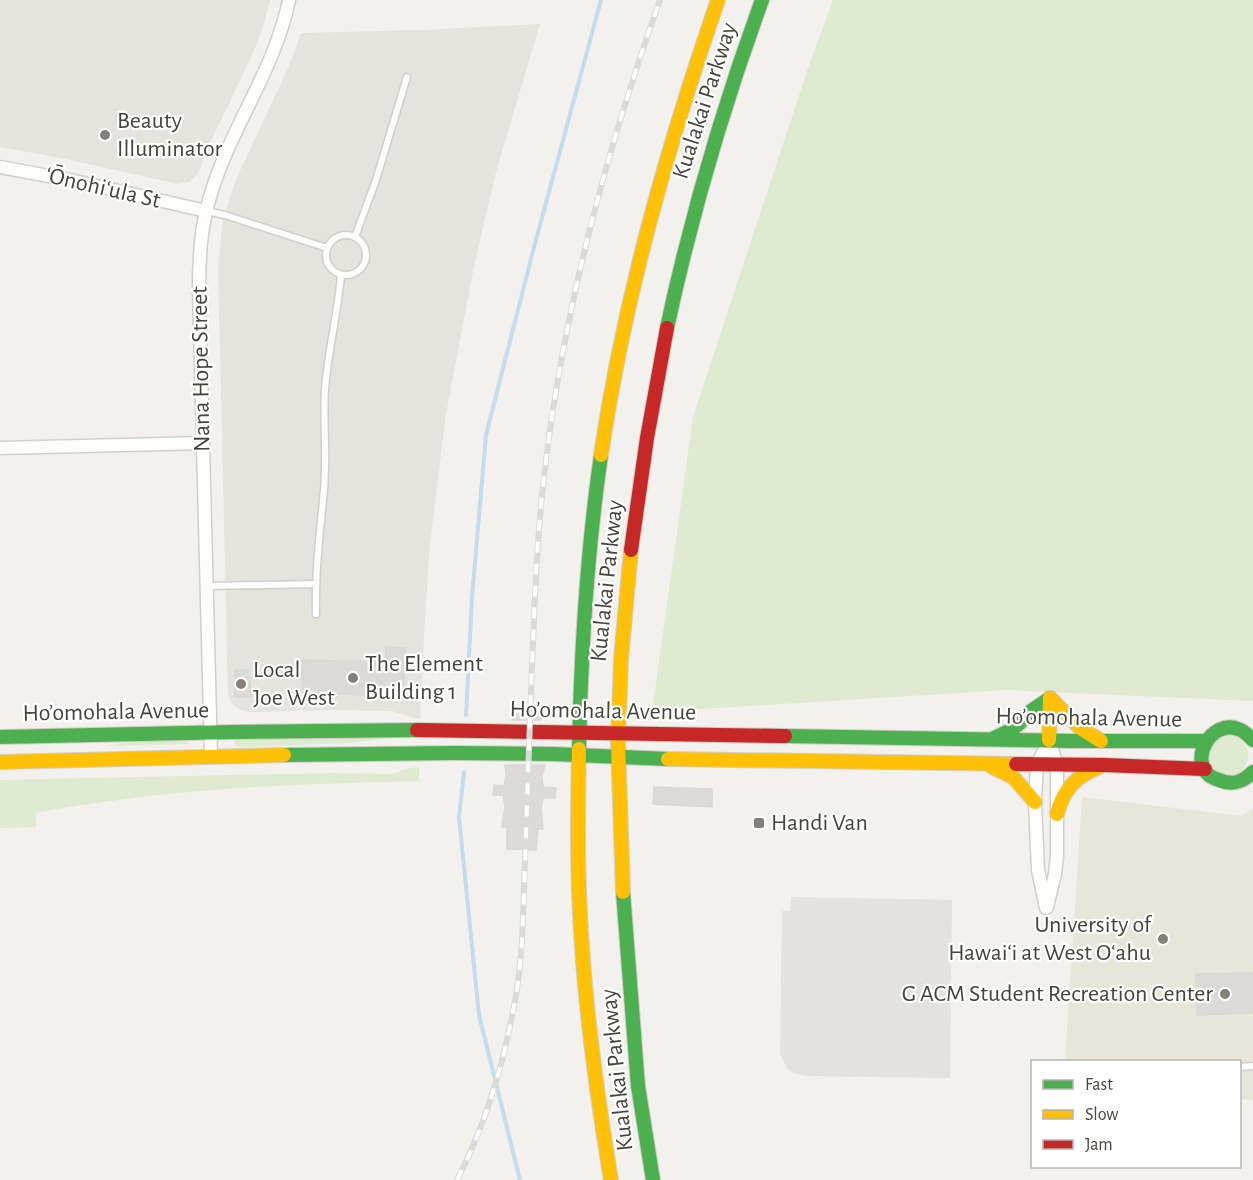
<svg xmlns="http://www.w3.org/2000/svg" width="1253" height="1180" viewBox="0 0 1253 1180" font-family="'Alegreya Sans',sans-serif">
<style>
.residential{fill:#e5e3dd}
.education{fill:#e8e5db}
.green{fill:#dfead1}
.parking{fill:#e4e2df}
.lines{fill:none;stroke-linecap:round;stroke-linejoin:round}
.stream{stroke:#c3dbeb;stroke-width:4}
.building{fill:#dcdad6;stroke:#dad8d4;stroke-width:1.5}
.lane-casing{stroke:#d0cfcb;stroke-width:9}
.street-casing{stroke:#d0cfcb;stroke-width:15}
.fast-casing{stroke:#d0cec5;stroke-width:16}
.slow-casing{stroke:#d0cec5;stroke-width:16}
.jam-casing{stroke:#d0cec5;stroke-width:16}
.lane{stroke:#fdfdfc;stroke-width:6}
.street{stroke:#fdfdfc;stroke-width:12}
.fast{stroke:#4caf50;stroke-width:14}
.slow{stroke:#ffc107;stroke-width:14}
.jam{stroke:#c62828;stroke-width:14}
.rail-casing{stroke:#dadada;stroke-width:6}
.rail{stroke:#fff;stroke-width:4;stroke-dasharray:11;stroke-linecap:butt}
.poi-dot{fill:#848079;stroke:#fff;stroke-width:2}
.labels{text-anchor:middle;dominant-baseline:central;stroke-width:4.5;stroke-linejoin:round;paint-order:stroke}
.street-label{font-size:24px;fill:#48433a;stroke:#fff}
.poi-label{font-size:24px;fill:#48433a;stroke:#fff;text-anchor:start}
</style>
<rect width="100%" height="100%" fill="#f2f1ee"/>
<g class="residential">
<polygon points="0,0 270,0 264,24 254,51 211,141 198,174 189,182 178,184 61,158 0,147"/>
<polygon points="540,24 496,172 474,266 446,414 430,544 425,618 420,719 410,717 392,711 330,710 249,712 238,709 232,704 228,694 218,266 223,220 232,191 239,173 289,66 301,33 422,30"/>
</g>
<polygon class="education" points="1082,797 1242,816 1253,808 1253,1100 1240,1099 1240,1062 1065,1062"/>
<g class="green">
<polygon points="833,0 1253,0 1253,701 1006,690 652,712 693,417 810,62"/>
<path d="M1231,732C1253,749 1253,753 1238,778L1214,774L1206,750L1208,744Z"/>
<polygon points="235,737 390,738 370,740 352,743 239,747 235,745"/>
<polygon points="188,739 188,744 107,746 137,740"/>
<path d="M419,767V781C329,783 239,786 149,796C111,801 74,805 36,813V827L0,828V780L332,773L392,774L409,768Z"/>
</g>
<polygon class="parking" points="791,897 952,900 950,1078 806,1076 795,1074 787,1068 780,1054 782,911 790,911"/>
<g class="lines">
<g class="stream">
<polyline points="466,715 472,597 486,435 533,251 601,0"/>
<polyline points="464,772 459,817 479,1015 520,1180"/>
</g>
</g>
<g class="building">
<polygon points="386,647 406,648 403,696 303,693 301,660 385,662"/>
<polygon points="235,670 248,670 248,677 250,677 251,697 235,697"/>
<polygon points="512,714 541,715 541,720 512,720"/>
<polygon points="505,765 545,765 542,776 543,787 556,788 555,798 543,798 541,808 543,829 538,829 536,850 507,849 507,827 502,827 505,806 503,795 493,795 494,785 504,786 506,774"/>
<polygon points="654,787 712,789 712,807 653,804"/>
<polygon points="1253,973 1253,1013 1197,1015 1196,974"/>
</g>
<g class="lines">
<g class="lane-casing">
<g id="lane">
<polyline points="206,211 225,215 327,248"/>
<circle cx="346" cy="255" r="20"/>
<polyline points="355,237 376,180 407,77"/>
<polyline points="207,586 315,584"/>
<path d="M316,614C315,572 320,531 324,490C327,456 323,422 325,389C328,350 338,313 341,275"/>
<polyline points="1240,1067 1253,1066"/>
</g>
</g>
<g class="street-casing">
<g id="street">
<polyline points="0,167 75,181 206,211"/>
<polyline points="0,448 203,443"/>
<path d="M211,756L199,289C199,263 200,237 206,212C223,137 274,75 289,0"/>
<polyline points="1047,907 1055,874 1057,856 1057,765 1049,740"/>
<polyline points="1046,908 1038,870 1035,802 1037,765 1049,740"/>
</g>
</g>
<g class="fast-casing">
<g id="fast">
<path d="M667,328C691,216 723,107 762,0"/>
<polyline points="785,736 1073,741 1205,741"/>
<polyline points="0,737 232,732 417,730"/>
<polyline points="994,738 1011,730 1020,723 1028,713 1050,698"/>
<path d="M1253,740C1249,736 1243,730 1238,729C1212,719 1188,759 1210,776C1213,778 1216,779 1219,780C1233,786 1243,782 1253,772"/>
<path d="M579,749C581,651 587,552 601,455"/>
<polyline points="284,755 453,753 553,754 668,759"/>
<polyline points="623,892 638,1086 653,1180"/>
</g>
</g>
<g class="slow-casing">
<g id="slow">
<path d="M601,455C624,299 667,148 718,0"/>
<polyline points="1050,698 1079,727 1101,741"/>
<polyline points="1049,740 1050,698"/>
<path d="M579,749C578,796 577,843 579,890C582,987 595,1084 611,1180"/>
<polyline points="668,759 1016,764"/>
<polyline points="0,762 284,755"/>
<polyline points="992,767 1013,777 1035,802"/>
<path d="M1057,814C1063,790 1076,776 1099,767"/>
<polyline points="623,892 618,743 621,659 631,550"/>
</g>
</g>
<g class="jam-casing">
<g id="jam">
<polyline points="631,550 647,438 667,328"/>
<polyline points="417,730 785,736"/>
<polyline points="1016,764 1104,765 1205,769"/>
</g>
</g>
<use href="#lane" class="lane"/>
<use href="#street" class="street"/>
<use href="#fast" class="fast"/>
<use href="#slow" class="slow"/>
<use href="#jam" class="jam"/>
<g class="rail-casing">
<path id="rail" d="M457,1180C487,1122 505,1059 516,995C519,978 520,961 522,944C526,851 528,758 532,665C535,605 536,546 543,486C561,320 604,157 660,0"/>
</g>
<use href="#rail" class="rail"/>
</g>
<g class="poi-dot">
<circle cx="105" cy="135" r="6"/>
<circle cx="353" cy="678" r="6"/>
<circle cx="241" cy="684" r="6"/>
<rect x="753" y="817" width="12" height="12" rx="3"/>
<circle cx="1163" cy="939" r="6"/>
<circle cx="1225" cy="994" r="6"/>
</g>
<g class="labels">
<g class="street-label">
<text transform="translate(705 101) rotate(-72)">Kualakai Parkway</text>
<text transform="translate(103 188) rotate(13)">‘Ōnohi‘ula St</text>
<text transform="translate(201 369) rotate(-91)">Nana Hope Street</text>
<text transform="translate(607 581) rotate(-84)">Kualakai Parkway</text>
<text transform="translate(603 711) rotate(1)">Ho’omohala Avenue</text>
<text transform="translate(116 712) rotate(-1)">Ho’omohala Avenue</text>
<text transform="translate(1089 718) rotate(1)">Ho’omohala Avenue</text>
<text transform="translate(617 1070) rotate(-96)">Kualakai Parkway</text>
</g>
<g class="poi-label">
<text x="117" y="121">Beauty<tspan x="117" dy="28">Illuminator</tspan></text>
<text x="365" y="664">The Element<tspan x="365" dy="28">Building 1</tspan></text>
<text x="253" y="670">Local<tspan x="253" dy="28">Joe West</tspan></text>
<text x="771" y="823">Handi Van</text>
<text x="1151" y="925" text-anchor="end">University of<tspan x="1151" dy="28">Hawaiʻi at West Oʻahu</tspan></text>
<text x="1213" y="994" text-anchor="end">G ACM Student Recreation Center</text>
</g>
</g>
<rect x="1031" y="1060" width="210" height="108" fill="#ffffff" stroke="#b6b4b0" stroke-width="1.5"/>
<rect x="1043" y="1080" width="30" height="9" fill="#4caf50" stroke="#b6b4b0" stroke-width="1.5"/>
<text x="1085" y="1090" font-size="18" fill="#48433a">Fast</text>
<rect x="1043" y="1110" width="30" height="9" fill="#ffc107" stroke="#b6b4b0" stroke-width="1.5"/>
<text x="1085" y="1120" font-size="18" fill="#48433a">Slow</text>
<rect x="1043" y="1140" width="30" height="9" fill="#c62828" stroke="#b6b4b0" stroke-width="1.5"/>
<text x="1085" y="1150" font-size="18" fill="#48433a">Jam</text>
</svg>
